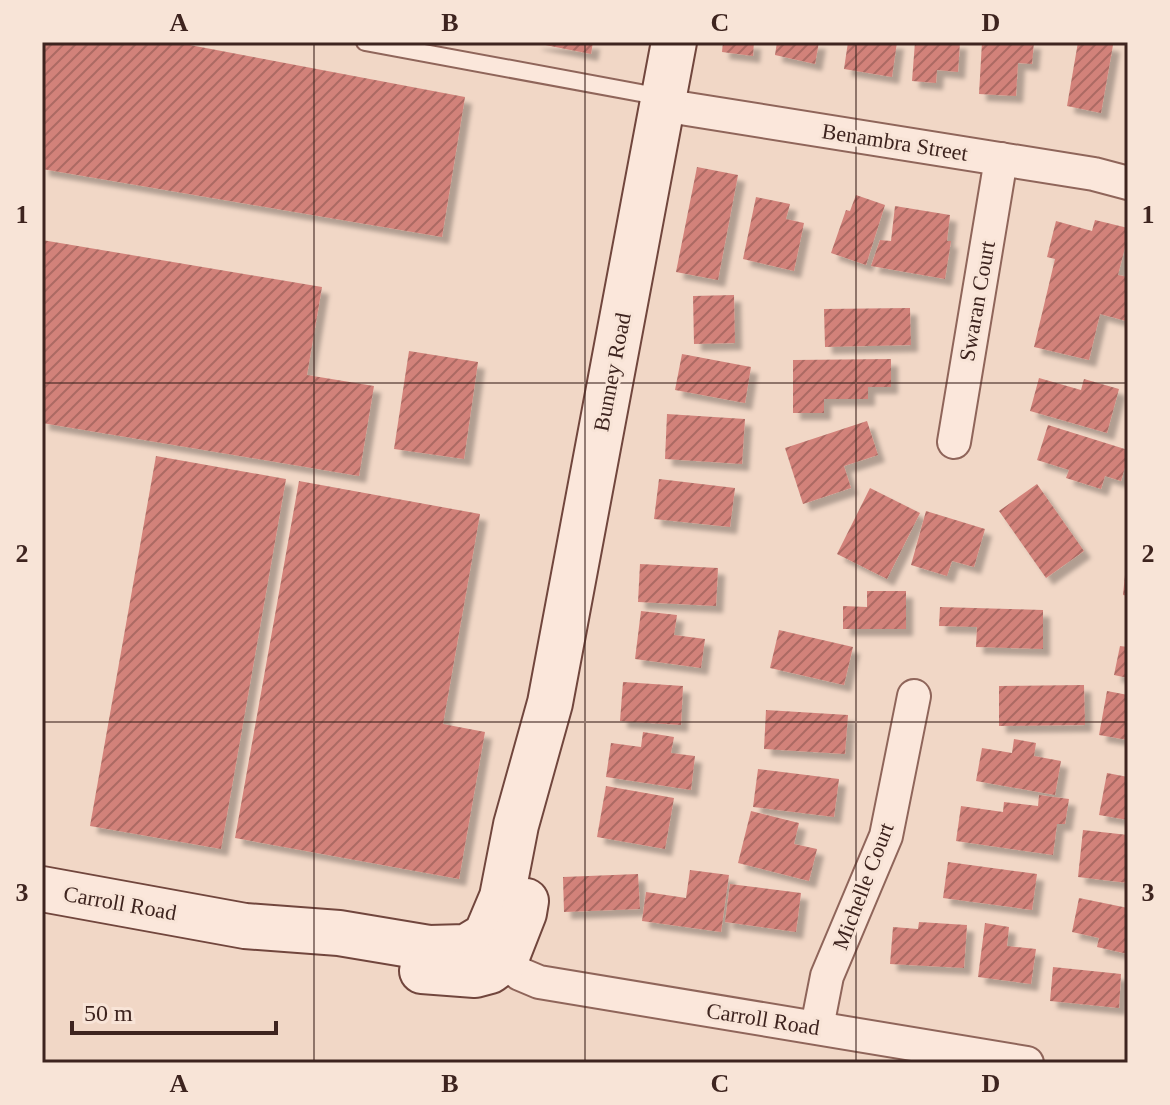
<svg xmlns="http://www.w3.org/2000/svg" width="1170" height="1105" viewBox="0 0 1170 1105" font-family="Georgia,serif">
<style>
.building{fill:url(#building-hatch);filter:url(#shadow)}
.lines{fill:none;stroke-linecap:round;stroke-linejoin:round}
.lane-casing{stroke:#8f655a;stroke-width:20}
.street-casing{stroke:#8f655a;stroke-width:36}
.secondary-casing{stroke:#71463d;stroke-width:48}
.lane{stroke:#fbe7db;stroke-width:16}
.street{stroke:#fbe7db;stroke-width:32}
.secondary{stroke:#fbe7db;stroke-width:44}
.grid{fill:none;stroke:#3e241f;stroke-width:2;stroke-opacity:0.55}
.labels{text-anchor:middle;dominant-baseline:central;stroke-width:6;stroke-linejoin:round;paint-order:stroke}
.street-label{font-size:22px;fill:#3e241f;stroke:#f8e4d7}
.neatline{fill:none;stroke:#3e241f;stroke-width:3}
.grid-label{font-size:26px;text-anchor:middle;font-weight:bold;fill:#3e241f}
</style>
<defs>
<pattern id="building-hatch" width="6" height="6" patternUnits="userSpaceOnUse" patternTransform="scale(2)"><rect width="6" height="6" fill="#d2827a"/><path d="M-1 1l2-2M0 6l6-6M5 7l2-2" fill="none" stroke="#ac6a63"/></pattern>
<filter id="shadow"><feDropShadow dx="7" dy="7" stdDeviation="2" flood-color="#0004"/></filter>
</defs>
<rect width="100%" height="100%" fill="#f1d7c6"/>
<g class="building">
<polygon points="42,42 174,42 465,97 442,237 42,169"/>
<polygon points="535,42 593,42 591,54 535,43"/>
<polygon points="723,42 754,42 753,56 722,52"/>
<polygon points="777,42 819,42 815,64 775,55"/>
<polygon points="848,42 897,42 892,77 844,69"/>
<polygon points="915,42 960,42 958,72 937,70 936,83 912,81"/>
<polygon points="982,42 1034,42 1032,64 1018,63 1016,96 979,94"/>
<polygon points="1078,42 1096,42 1113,45 1101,113 1067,106"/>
<polygon points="697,167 738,175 718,280 676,272"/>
<polygon points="856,195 885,205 866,265 831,253 846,210 850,211"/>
<polygon points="756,197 790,204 786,219 804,223 794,271 743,259"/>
<polygon points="895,206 950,215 947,241 951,241 945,279 871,266 880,240 891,241"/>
<polygon points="1095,220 1128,228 1128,236 1118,275 1128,277 1126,321 1100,314 1089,360 1034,347 1055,259 1047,257 1056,221 1092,231"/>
<polygon points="42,240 322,287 307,375 374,386 359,476 42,423"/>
<polygon points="734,295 735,343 694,344 693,296"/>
<polygon points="910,308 911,345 825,347 824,309"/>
<polygon points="409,351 478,362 464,459 394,449"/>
<polygon points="682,354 751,367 745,403 675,390"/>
<polygon points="891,359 891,387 868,387 868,399 824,399 824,413 793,413 793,360"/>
<polygon points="1039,378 1081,390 1084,379 1119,389 1107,433 1030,411"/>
<polygon points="667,414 745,419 742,464 665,459"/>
<polygon points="867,421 878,455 844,466 851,488 803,504 785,448"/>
<polygon points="1048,425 1128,450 1128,457 1121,481 1105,476 1101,489 1066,478 1069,470 1037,460"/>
<polygon points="156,456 286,479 221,849 90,826"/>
<polygon points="659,479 735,488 730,527 654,519"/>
<polygon points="299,481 480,514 443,724 485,732 459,879 235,838"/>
<polygon points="1037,484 1084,551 1046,578 999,511"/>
<polygon points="870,488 920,513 887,579 837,554"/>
<polygon points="926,511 985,529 974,567 952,561 947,576 911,565"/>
<polygon points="640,564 718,568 716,606 638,602"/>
<polygon points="1126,565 1128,565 1128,596 1123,595"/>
<polygon points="867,591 906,591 906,629 843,629 843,606 867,607"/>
<polygon points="940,607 1043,610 1043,649 976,647 977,627 939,626"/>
<polygon points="641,611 677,615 674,635 705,639 701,668 635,659"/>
<polygon points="779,630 853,647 844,685 770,668"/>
<polygon points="1120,646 1128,647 1128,678 1114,675"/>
<polygon points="623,682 683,686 681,725 620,721"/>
<polygon points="1084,685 1085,725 999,726 999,686"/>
<polygon points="1107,691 1128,695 1128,740 1099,735"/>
<polygon points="766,710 848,715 845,754 764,749"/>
<polygon points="643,732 674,737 671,753 695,756 691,790 606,777 611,743 641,747"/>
<polygon points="1014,739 1036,743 1034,756 1061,761 1055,795 976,781 982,748 1012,753"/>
<polygon points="758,769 839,779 834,817 753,807"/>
<polygon points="1107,773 1128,777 1128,820 1099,815"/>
<polygon points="606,786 674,798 665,849 597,837"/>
<polygon points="1039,795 1069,799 1065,824 1057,824 1053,855 956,841 961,806 1003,812 1004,802 1038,806"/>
<polygon points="751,811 799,823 794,844 817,849 809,881 738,863"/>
<polygon points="1083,830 1128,835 1128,883 1078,877"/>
<polygon points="948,862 1037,874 1032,910 943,898"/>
<polygon points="690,870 729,875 721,932 642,921 646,892 686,898"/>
<polygon points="638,874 640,909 564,912 563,877"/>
<polygon points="730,884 801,893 796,932 725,922"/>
<polygon points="1079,898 1128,908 1128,954 1097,947 1099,938 1072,932"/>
<polygon points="919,922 967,925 964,968 890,964 893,927 918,929"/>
<polygon points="985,923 1009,927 1007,946 1036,949 1031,984 978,977"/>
<polygon points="1053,967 1121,974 1119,1008 1050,1001"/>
</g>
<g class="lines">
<g class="lane-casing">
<polyline id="lane" points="365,42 662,97"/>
</g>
<g class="street-casing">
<g id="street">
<polyline points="662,105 1094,174 1128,183"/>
<polyline points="954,442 1001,159"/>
<polyline points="493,944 520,974 539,982 1027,1063"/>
<polyline points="817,1027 827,976 886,836 914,696"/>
</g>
</g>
<g class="secondary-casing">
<g id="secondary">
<polyline points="42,889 245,926 339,933 429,948 466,947 486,935 502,897 516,825 550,703 674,42"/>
<polyline points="422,971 475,975 490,971 506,959 524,913 526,901"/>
</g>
</g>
<use href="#lane" class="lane"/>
<use href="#street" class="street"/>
<use href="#secondary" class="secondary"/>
</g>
<path class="grid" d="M314,42V1063M585,42V1063M856,42V1063M42,383H1128M42,722H1128"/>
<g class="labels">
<g class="street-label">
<text transform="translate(895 142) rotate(9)">Benambra Street</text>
<text transform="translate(977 301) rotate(-80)">Swaran Court</text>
<text transform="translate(612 372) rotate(-79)">Bunney Road</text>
<text transform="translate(863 886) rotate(-69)">Michelle Court</text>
<text transform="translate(120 903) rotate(10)">Carroll Road</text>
<text transform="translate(763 1019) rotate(9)">Carroll Road</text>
</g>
</g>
<rect width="1170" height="1105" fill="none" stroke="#f8e4d7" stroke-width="88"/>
<path d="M72 1021v12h204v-12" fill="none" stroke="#3e241f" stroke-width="4"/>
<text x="84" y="1021" font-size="24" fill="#3e241f" stroke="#f8e4d7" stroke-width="6" paint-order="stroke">50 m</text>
<rect x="44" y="44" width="1082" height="1017" class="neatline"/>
<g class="grid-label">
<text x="179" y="31">A</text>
<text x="450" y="31">B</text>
<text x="720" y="31">C</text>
<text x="991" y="31">D</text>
<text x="22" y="223">1</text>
<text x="1148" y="223">1</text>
<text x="22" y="562">2</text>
<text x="1148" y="562">2</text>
<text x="22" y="901">3</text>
<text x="1148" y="901">3</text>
<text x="179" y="1092">A</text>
<text x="450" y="1092">B</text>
<text x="720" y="1092">C</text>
<text x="991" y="1092">D</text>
</g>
</svg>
